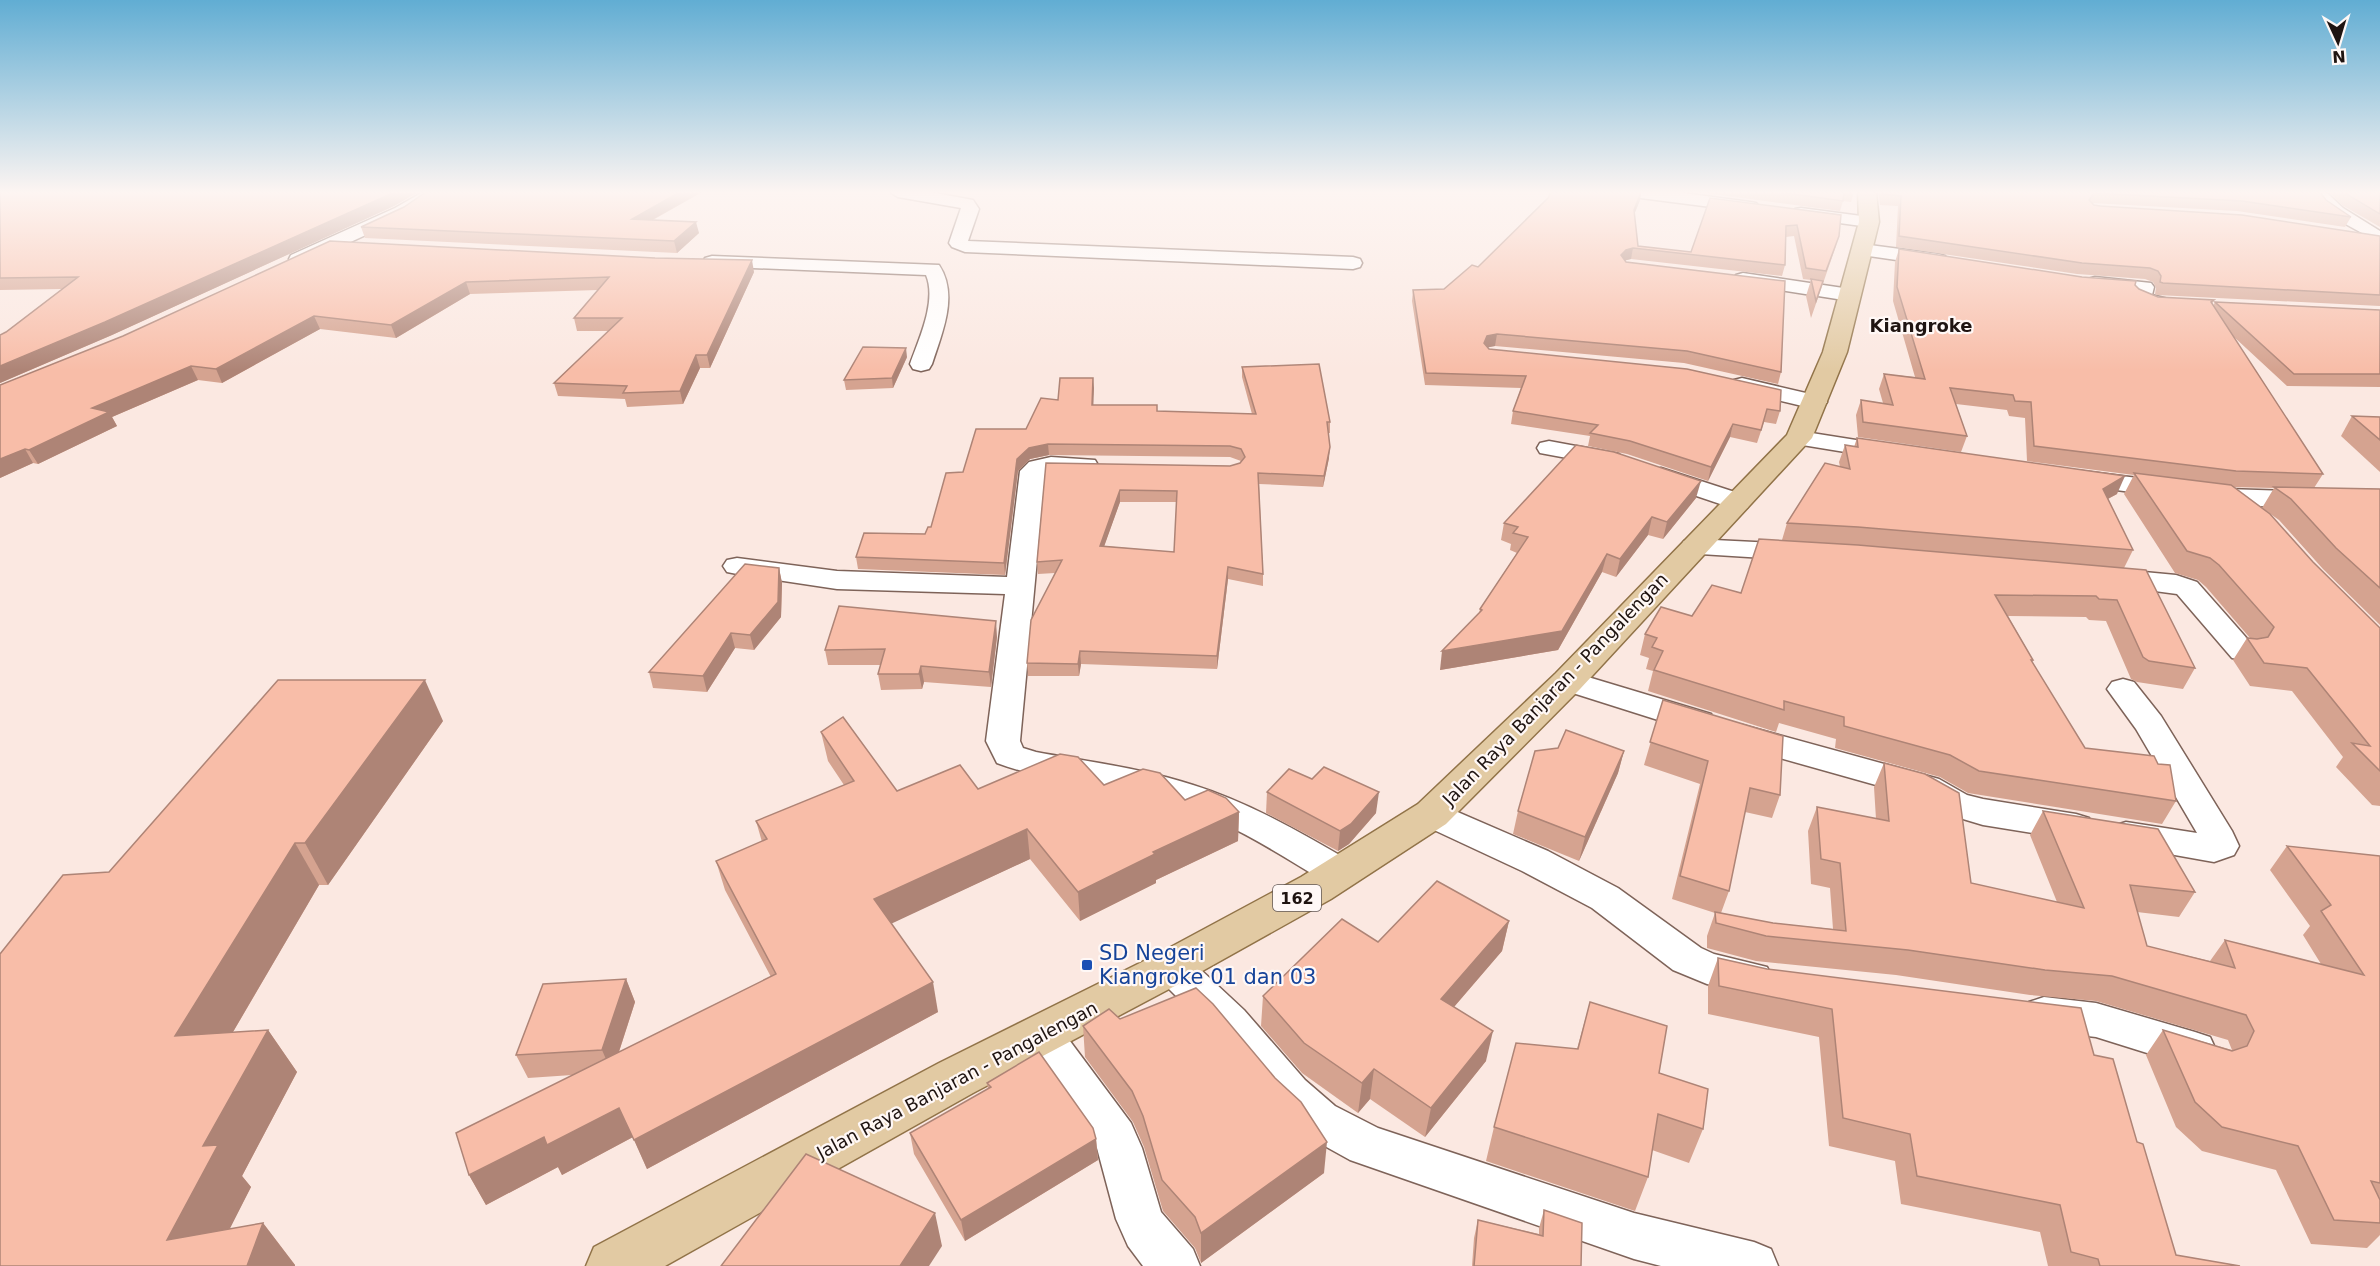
<svg xmlns="http://www.w3.org/2000/svg" width="2380" height="1266" viewBox="0 0 2380 1266" font-family="'DejaVu Sans',sans-serif">
<style>
.lines{fill:none;stroke-linecap:round;stroke-linejoin:round}
.street-casing{stroke:#7e6359;stroke-width:3}
.primary-casing{stroke:#917348;stroke-width:3}
.street{fill:#fff;fill-rule:evenodd}
.primary{fill:#e2caa3;fill-rule:evenodd}
.wall{fill:#d5a390;fill-rule:evenodd}
.shaded-wall{fill:#ae8476}
.building{fill:#f8bda8;stroke:#ae8476;stroke-width:1.5;fill-rule:evenodd}
.transit-dot{fill:#1a4fb4;stroke:#fff8f6;stroke-width:2}
.labels{text-anchor:middle;dominant-baseline:central;stroke-width:4.5;stroke-linejoin:round;paint-order:stroke}
.shield{fill:#fff8f6;stroke:#625856;stroke-width:1.5}
.shield-label{font-size:16px;font-weight:bold;fill:#1f1411}
.far-quarter-label{font-size:18px;font-weight:bold;fill:#1f1411;stroke:#fff8f6}
.street-label{font-size:18px;fill:#1f1411;stroke:#fff8f6}
.near-transit-label{font-size:21px;fill:#164399;stroke:#fff8f6;text-anchor:start}
</style>
<rect width="100%" height="100%" fill="#fbe8e1"/>
<g class="lines">
<g class="street-casing">
<g id="street">
<polygon points="423,192 444,192 407,216 305,263 291,263 289,259 291,255 395,208"/>
<polygon points="890,192 930,192 973,200 979,209 968,241 1353,257 1360,259 1362,263 1360,267 1353,269 965,252 952,247 949,243 961,208 898,197"/>
<polygon points="1625,192 1676,192 1750,202 1756,203 1759,207 1756,211 1750,212 1633,197"/>
<polygon points="2309,192 2326,192 2343,208 2380,231 2380,243 2331,216"/>
<polygon points="1801,208 1869,217 1875,218 1878,222 1875,226 1869,227 1795,217 1792,213 1795,209"/>
<polygon points="1862,244 1938,254 1945,256 1947,260 1945,264 1938,266 1855,254 1853,250 1855,246"/>
<path d="M712,256L939,265C959,295 942,333 932,364L929,369L921,371L913,369L910,364C919,339 937,301 926,275L705,266L703,262L705,258Z"/>
<polygon points="1743,273 1850,289 1857,291 1860,295 1857,299 1850,301 1736,283 1733,279 1736,275"/>
<path d="M2095,277L2151,283L2154,287L2152,295L2180,302L2183,306L2180,310C2166,314 2140,310 2131,297L2133,292L2088,287L2085,283L2088,279Z"/>
<polygon points="1742,378 1823,397 1827,402 1823,407 1815,409 1734,390 1731,385 1734,380"/>
<polygon points="1799,431 1894,446 1903,448 1906,453 1903,458 1894,460 1790,443 1787,438 1790,433"/>
<polygon points="1549,441 1619,454 1622,459 1619,464 1610,466 1540,453 1537,448 1540,443"/>
<path d="M1051,457L1095,460L1098,465L1095,470C1079,474 1060,467 1045,474L1020,741L1023,748L1036,752C1089,762 1142,768 1193,785C1250,803 1302,833 1353,863L1359,873L1353,883L1340,887L1327,883C1275,851 1222,817 1163,800C1108,785 1051,783 997,763L986,741L1005,594L837,589L737,574L727,572L723,566L727,560L737,558L837,571L1007,577L1020,471L1029,462Z"/>
<polygon points="1661,468 1747,496 1751,502 1747,508 1738,510 1652,481 1648,476 1652,471"/>
<polygon points="2081,471 2227,489 2380,494 2380,510 2227,505 2072,484 2068,479 2072,474"/>
<polygon points="1694,539 1795,544 1805,546 1809,552 1805,558 1795,560 1684,553 1680,547 1684,541"/>
<polygon points="2112,569 2176,575 2197,582 2258,651 2254,658 2243,660 2232,658 2177,594 2102,584 2098,578 2102,572"/>
<polygon points="1568,671 1711,714 1715,722 1711,730 1699,733 1557,688 1552,681 1557,674"/>
<polygon points="2123,679 2134,682 2161,716 2232,831 2239,846 2234,855 2214,862 2113,844 2108,835 2113,826 2126,822 2197,833 2136,729 2107,689 2112,682"/>
<polygon points="1742,725 1939,779 1967,795 1983,799 2076,814 2089,818 2094,827 2089,836 2076,840 1983,825 1943,813 1915,796 1730,744 1725,736 1730,728"/>
<polygon points="1432,801 1548,851 1618,888 1701,948 1714,954 1767,967 1773,979 1767,991 1753,995 1707,984 1673,970 1592,908 1522,871 1419,823 1414,814 1419,805"/>
<polygon points="1172,951 1186,956 1244,1010 1305,1080 1335,1106 1378,1128 1634,1213 1754,1242 1771,1249 1778,1266 1661,1266 1634,1259 1350,1160 1303,1134 1275,1108 1214,1034 1158,978 1152,967 1158,956"/>
<polygon points="2044,997 2096,1003 2195,1032 2210,1037 2216,1050 2210,1063 2195,1068 2096,1037 2044,1031 2029,1026 2023,1014 2029,1002"/>
<polygon points="1040,1016 1055,1021 1131,1123 1142,1148 1161,1212 1193,1249 1200,1266 1143,1266 1128,1246 1116,1219 1097,1148 1025,1047 1019,1034 1025,1021"/>
</g>
</g>
<g class="primary-casing">
<polygon id="primary" points="1858,192 1876,192 1879,222 1847,352 1812,438 1580,689 1446,824 1331,899 1188,979 973,1093 665,1266 586,1266 594,1247 939,1063 1156,955 1301,877 1418,804 1556,673 1787,435 1823,352 1859,222"/>
</g>
<use href="#street" class="street"/>
<use href="#primary" class="primary"/>
</g>
<g class="wall">
<polygon points="0,192 418,192 394,206 112,335 0,383 0,335 6,332 62,289 0,290"/>
<polygon points="426,192 702,192 653,220 699,233 677,253 365,238 361,227 404,207"/>
<polygon points="1641,192 1640,200 1634,214 1638,246 1691,252 1710,198 1841,215 1836,246 1811,318 1806,296 1811,280 1803,279 1794,236 1786,237 1785,265 1782,276 1631,259 1625,260 1626,262 1781,372 1778,384 1684,363 1495,346 1487,347 1489,349 1780,411 1776,424 1764,422 1757,443 1730,437 1708,481 1627,454 1588,446 1590,436 1511,424 1513,411 1521,388 1425,385 1412,301 1413,290 1444,289 1478,267"/>
<polygon points="1697,192 1854,192 1851,202 1843,201 1840,211"/>
<polygon points="1878,192 2320,192 2326,200 2351,217 2345,227 2237,211 2092,203 2094,205 2380,236 2380,306 2157,295 2155,294 2156,288 2153,282 2145,279 2077,274 1896,247 1898,206 1880,205"/>
<polygon points="2329,192 2380,192 2380,227 2342,205"/>
<polygon points="330,241 754,272 710,368 700,368 683,404 627,407 625,399 558,396 554,383 609,331 577,331 574,318 598,290 470,294 396,338 320,329 222,383 198,380 112,417 117,426 38,464 33,463 0,478 0,385 123,336"/>
<polygon points="1899,249 2135,285 2139,289 2158,297 2214,300 2212,304 2213,306 2215,302 2380,310 2380,387 2287,386 2233,336 2323,474 2314,488 2380,489 2380,625 2323,569 2279,520 2262,508 2274,488 2233,487 2313,562 2380,628 2380,806 2372,805 2336,767 2343,757 2292,691 2250,686 2233,660 2247,638 2250,638 2206,587 2198,580 2175,573 2124,494 2134,475 2027,461 2025,418 2009,416 2007,410 1956,404 1967,436 1961,452 1858,437 1856,415 1861,400 1883,403 1879,389 1884,374 1915,377 1893,301 1895,262"/>
<polygon points="907,357 893,388 846,390 844,380"/>
<path d="M1242,367L1330,422V433H1328L1329,458L1323,487L1259,484L1263,574V586L1228,579L1217,669L1081,664L1079,676H1028L1027,663L1055,573L1038,574L1037,562L1046,463L1230,466L1240,463L1241,461L1230,457L1049,455L1030,459L1018,471L1005,575L858,569L856,557L925,534L931,527L963,472L1026,429L1058,400L1093,378V405L1157,411L1252,414L1242,377ZM1120,502H1177L1174,552L1104,546Z"/>
<polygon points="2352,416 2380,417 2380,472 2341,436"/>
<polygon points="1857,438 2117,494 2108,499 2133,550 2124,568 2195,668 2183,689 2137,682 2131,679 2106,621 2089,620 2086,617 2008,616 2033,660 2032,662 2085,748 2176,801 2162,824 1968,793 1940,777 1835,748 1836,739 1779,723 1776,732 1648,691 1653,671 1646,669 1649,658 1640,655 1645,634 1692,616 1741,593 1782,540 1787,523 1840,467 1839,462 1845,445 1854,447"/>
<polygon points="1696,498 1663,539 1648,535 1616,577 1602,572 1558,650 1440,670 1479,614 1480,609 1517,553 1510,550 1511,544 1501,540 1504,523"/>
<polygon points="779,568 782,583 781,617 754,650 735,648 707,692 653,688 649,672"/>
<polygon points="997,637 991,687 924,682 922,689 881,690 878,674 881,665 828,665 825,650"/>
<polygon points="1663,700 1780,795 1772,818 1745,812 1729,891 1721,913 1773,923 1833,929 1830,888 1811,884 1808,831 1817,807 1876,819 1874,787 1884,763 1971,883 2057,902 2030,835 2043,811 2195,892 2179,917 2137,912 2147,946 2210,961 2225,940 2321,964 2303,935 2310,926 2270,870 2287,846 2380,856 2380,1235 2367,1248 2311,1244 2276,1170 2202,1151 2176,1127 2146,1055 2163,1030 2232,1050 2228,1040 2096,1001 2030,995 1896,975 1756,961 1707,948 1707,936 1715,913 1672,899 1700,784 1644,765"/>
<polygon points="443,721 328,885 319,885 233,1032 268,1030 297,1072 242,1176 251,1187 229,1229 263,1223 295,1265 0,1266 109,872"/>
<polygon points="821,732 897,791 1104,785 1185,800 1239,812 1238,841 1156,880 1156,883 1080,921 1030,859 891,923 938,1012 647,1169 633,1137 562,1175 558,1167 486,1205 469,1175 572,1075 528,1078 516,1055 626,979 635,1002 619,1052 771,977 725,890 716,861 762,842 756,821 844,785 828,761"/>
<polygon points="1624,751 1618,773 1579,861 1513,834 1518,811"/>
<polygon points="1267,792 1376,813 1349,844 1338,851 1266,813"/>
<polygon points="1509,921 1502,951 1454,1007 1486,1061 1425,1137 1370,1099 1358,1113 1302,1073 1261,1026 1263,996 1378,942"/>
<polygon points="1718,958 2094,1055 2137,1142 2176,1255 2240,1266 2048,1266 2040,1232 1901,1204 1895,1161 1829,1146 1819,1037 1708,1014 1708,986"/>
<polygon points="1590,1002 1659,1073 1703,1129 1689,1163 1652,1150 1648,1177 1635,1211 1486,1161 1494,1127 1577,1049"/>
<polygon points="1120,1019 1324,1173 1201,1263 1195,1248 1163,1211 1144,1147 1133,1122 1085,1057 1083,1026"/>
<polygon points="987,1083 1096,1139 1098,1160 965,1241 914,1154 910,1133 988,1089"/>
<polygon points="1544,1210 1581,1266 1472,1266 1474,1238 1478,1220 1539,1234 1539,1228"/>
</g>
<g class="shaded-wall">
<polygon points="395,192 418,192 394,206 112,335 0,383 0,366"/>
<polygon points="680,192 702,192 634,230 632,219"/>
<polygon points="1641,192 1640,200 1632,220 1634,210"/>
<polygon points="696,222 699,233 677,253 674,241"/>
<polygon points="1633,248 1631,259 1623,261 1621,255 1626,250"/>
<polygon points="752,260 754,272 710,368 707,355"/>
<polygon points="466,282 470,294 396,338 391,325"/>
<polygon points="314,316 320,329 222,383 216,369"/>
<polygon points="1497,334 1495,346 1485,348 1484,343 1487,336"/>
<polygon points="906,348 907,357 893,388 892,378"/>
<polygon points="696,355 700,368 683,404 680,391"/>
<polygon points="191,366 198,380 112,417 117,426 38,464 29,450 92,408"/>
<polygon points="1093,378 1094,388 1093,416 1092,405"/>
<polygon points="1733,424 1730,437 1708,481 1711,467"/>
<polygon points="1048,444 1049,455 1030,459 1018,471 1005,575 1004,563 1017,459 1029,448"/>
<polygon points="1330,447 1329,458 1323,487 1324,476"/>
<polygon points="25,449 33,463 0,478 0,459"/>
<polygon points="2125,476 2117,494 2094,506 2103,489"/>
<polygon points="1701,481 1696,498 1663,539 1667,522"/>
<polygon points="1120,490 1120,502 1100,558 1100,546"/>
<polygon points="1652,517 1648,535 1616,577 1620,559"/>
<polygon points="1607,554 1602,572 1558,650 1440,670 1442,651"/>
<polygon points="1228,567 1228,579 1217,669 1217,656"/>
<polygon points="779,568 782,583 781,617 754,650 750,635"/>
<polygon points="996,621 997,637 991,687 989,672"/>
<polygon points="731,633 735,648 707,692 703,676"/>
<polygon points="1080,651 1081,664 1079,676 1078,664"/>
<polygon points="921,666 924,682 922,689 919,674"/>
<polygon points="425,680 443,721 328,885 305,843"/>
<polygon points="1624,751 1618,773 1579,861 1585,837"/>
<polygon points="1379,792 1376,813 1349,844 1338,851 1340,831"/>
<polygon points="1239,812 1238,841 1156,880 1156,883 1080,921 1078,892 1153,852"/>
<polygon points="1027,829 1030,859 880,929 874,899"/>
<polygon points="295,843 319,885 206,1078 175,1036"/>
<polygon points="1509,921 1502,951 1435,1029 1441,999"/>
<polygon points="626,979 635,1002 612,1073 602,1050"/>
<polygon points="933,982 938,1012 647,1169 634,1140"/>
<polygon points="268,1030 297,1072 242,1176 251,1187 211,1266 167,1240 203,1146"/>
<polygon points="1493,1031 1486,1061 1425,1137 1431,1108"/>
<polygon points="1374,1069 1370,1099 1358,1113 1362,1083"/>
<polygon points="619,1108 633,1137 562,1175 558,1167 486,1205 469,1175 544,1137"/>
<polygon points="1096,1139 1098,1160 965,1241 961,1220"/>
<polygon points="1327,1142 1324,1173 1201,1263 1201,1233"/>
<polygon points="935,1213 942,1246 929,1266 900,1266"/>
<polygon points="263,1223 295,1265 295,1266 247,1266"/>
</g>
<g class="building">
<polygon points="0,192 395,192 105,322 0,366 0,335 6,332 78,277 0,278"/>
<polygon points="426,192 680,192 632,219 696,222 674,241 361,227 404,207"/>
<polygon points="1551,192 1641,192 1634,210 1638,246 1691,252 1710,198 1841,215 1839,236 1826,271 1806,268 1797,225 1786,226 1785,265 1633,248 1626,250 1621,255 1626,262 1785,281 1781,372 1687,351 1497,334 1487,336 1484,343 1489,349 1687,369 1781,390 1780,411 1767,409 1761,430 1733,424 1711,467 1630,441 1590,433 1598,425 1513,411 1526,376 1426,373 1413,290 1444,289 1472,265 1478,267 1548,198"/>
<polygon points="1778,192 1844,192 1843,201"/>
<polygon points="1882,192 2320,192 2326,200 2351,217 2242,201 2094,193 2089,200 2094,205 2100,206 2242,215 2380,236 2380,295 2163,283 2160,282 2161,276 2158,271 2150,268 2082,263 1899,236 1901,196 1883,194"/>
<polygon points="2345,192 2380,192 2380,214 2348,195"/>
<polygon points="330,241 655,258 752,260 707,355 696,355 680,391 623,393 627,386 554,383 622,318 574,318 609,277 466,282 391,325 314,316 216,369 191,366 92,408 109,412 29,450 25,449 0,459 0,385 123,336"/>
<polygon points="1899,249 2082,277 2136,281 2135,285 2139,289 2158,297 2214,300 2211,302 2323,474 2236,471 2034,446 2031,402 2015,401 2013,395 1950,388 1967,436 1863,422 1861,400 1893,405 1884,374 1925,379 1897,287"/>
<polygon points="1811,279 1823,281 1816,301"/>
<polygon points="2215,302 2380,310 2380,374 2294,374"/>
<polygon points="863,347 906,348 892,378 844,380"/>
<path d="M1319,364L1330,422H1327L1330,447L1324,476L1258,473L1263,574L1228,567L1217,656L1080,651L1078,664L1027,663L1031,620L1062,560L1037,562L1046,463L1230,466L1240,463L1245,457L1241,449L1230,446L1048,444L1029,448L1017,459L1004,563L856,557L864,533L925,534L928,527H931L946,473L963,472L976,429H1026L1041,398L1058,400L1060,378H1093L1092,405H1157V411L1256,414L1242,367ZM1120,490L1177,491L1174,552L1100,546Z"/>
<polygon points="2352,416 2380,417 2380,440"/>
<polygon points="1857,438 2125,476 2103,489 2133,550 1858,527 1787,523 1825,463 1850,469 1845,445 1858,447"/>
<polygon points="1576,445 1614,452 1701,481 1667,522 1652,517 1620,559 1607,554 1562,631 1442,651 1482,610 1480,609 1528,537 1513,533 1518,527 1504,523"/>
<polygon points="2134,473 2231,485 2270,514 2313,562 2380,628 2380,771 2352,743 2370,746 2307,668 2264,663 2247,638 2257,639 2268,637 2274,627 2219,565 2210,558 2187,551"/>
<polygon points="2274,487 2380,489 2380,588 2336,548 2291,499"/>
<polygon points="1759,539 1858,545 2146,570 2195,668 2149,661 2143,657 2117,600 2099,599 2096,596 1995,595 2033,660 2031,660 2085,748 2154,756 2158,764 2170,765 2176,801 1979,771 1950,755 1844,726 1844,717 1784,701 1784,710 1654,670 1663,651 1652,647 1657,638 1645,634 1661,607 1692,616 1712,585 1741,593"/>
<polygon points="745,564 779,568 778,602 750,635 731,633 703,676 649,672"/>
<polygon points="839,606 996,621 989,672 921,666 919,674 878,674 885,649 825,650"/>
<polygon points="278,680 425,680 305,843 295,843 175,1036 268,1030 203,1146 218,1145 167,1240 263,1223 247,1266 0,1266 0,954 63,875 109,872"/>
<polygon points="1663,700 1783,736 1780,795 1750,788 1729,891 1680,876 1708,761 1650,742"/>
<polygon points="843,717 897,791 960,765 978,789 1060,754 1078,757 1104,785 1143,769 1160,773 1185,800 1208,790 1226,798 1239,812 1153,852 1155,854 1078,892 1027,829 874,899 933,982 634,1140 619,1108 547,1145 544,1137 469,1175 456,1133 776,974 716,861 767,839 756,821 854,781 821,732"/>
<polygon points="1566,730 1624,751 1585,837 1518,811 1535,751 1558,748"/>
<polygon points="1884,763 1925,774 1959,793 1971,883 2084,908 2043,811 2158,829 2195,892 2130,885 2147,946 2235,968 2225,940 2364,975 2321,911 2331,905 2287,846 2380,856 2380,1183 2371,1181 2380,1200 2380,1223 2334,1220 2298,1146 2222,1127 2195,1102 2163,1030 2232,1051 2247,1046 2254,1031 2246,1015 2112,976 2045,970 1908,950 1766,936 1716,923 1715,912 1773,923 1846,931 1840,863 1821,859 1817,807 1889,821"/>
<polygon points="1324,767 1379,792 1351,824 1340,831 1267,792 1289,769 1312,779"/>
<polygon points="1437,881 1509,921 1441,999 1493,1031 1431,1108 1374,1069 1362,1083 1304,1043 1263,996 1342,919 1378,942"/>
<polygon points="1718,958 1767,969 2081,1008 2094,1055 2113,1059 2137,1142 2143,1144 2176,1255 2240,1266 2100,1266 2098,1259 2071,1252 2060,1205 1917,1176 1910,1134 1843,1118 1832,1009 1719,986"/>
<polygon points="626,979 602,1050 516,1055 543,984"/>
<polygon points="1196,988 1213,1004 1275,1078 1301,1102 1327,1142 1201,1233 1195,1217 1162,1180 1143,1116 1132,1091 1083,1026 1109,1009 1120,1019"/>
<polygon points="1590,1002 1667,1026 1659,1073 1708,1089 1703,1129 1658,1114 1648,1177 1494,1127 1516,1043 1578,1049"/>
<polygon points="1039,1052 1093,1128 1096,1139 961,1220 910,1133 991,1087 987,1083"/>
<polygon points="806,1154 935,1213 900,1266 721,1266"/>
<polygon points="1544,1210 1582,1223 1581,1266 1474,1266 1478,1220 1543,1236"/>
</g>
<linearGradient id="sky" x2="0" y2="1"><stop stop-color="#61add3"/><stop offset="0.52" stop-color="#fdf5f2"/><stop offset="1" stop-color="#fdf5f2" stop-opacity="0"/></linearGradient>
<rect width="2380" height="370" fill="url(#sky)"/>
<rect class="transit-dot" x="1081" y="959" width="12" height="12" rx="3"/>
<g class="labels">
<rect class="shield" x="1273" y="885" width="48" height="26" rx="4.5"/>
<g class="shield-label">
<text x="1297" y="898">162</text>
</g>
<g class="far-quarter-label">
<text x="1921" y="325">Kiangroke</text>
</g>
<g class="street-label">
<text transform="translate(1555 689) rotate(-46)">Jalan Raya Banjaran - Pangalengan</text>
<text transform="translate(957 1080) rotate(-28)">Jalan Raya Banjaran - Pangalengan</text>
</g>
<g class="near-transit-label">
<text x="1099" y="953">SD Negeri<tspan x="1099" dy="24">Kiangroke 01 dan 03</tspan></text>
</g>
</g>
<g transform="translate(2338 42) rotate(176)" stroke="#fff8f6" stroke-width="4.5" paint-order="stroke">
<path d="M0-4.5L10 22L0 15L-10 22Z" fill="#1f1411"/>
<text y="-9" font-size="16" font-weight="bold" text-anchor="middle" fill="#1f1411">N</text>
</g>
</svg>
